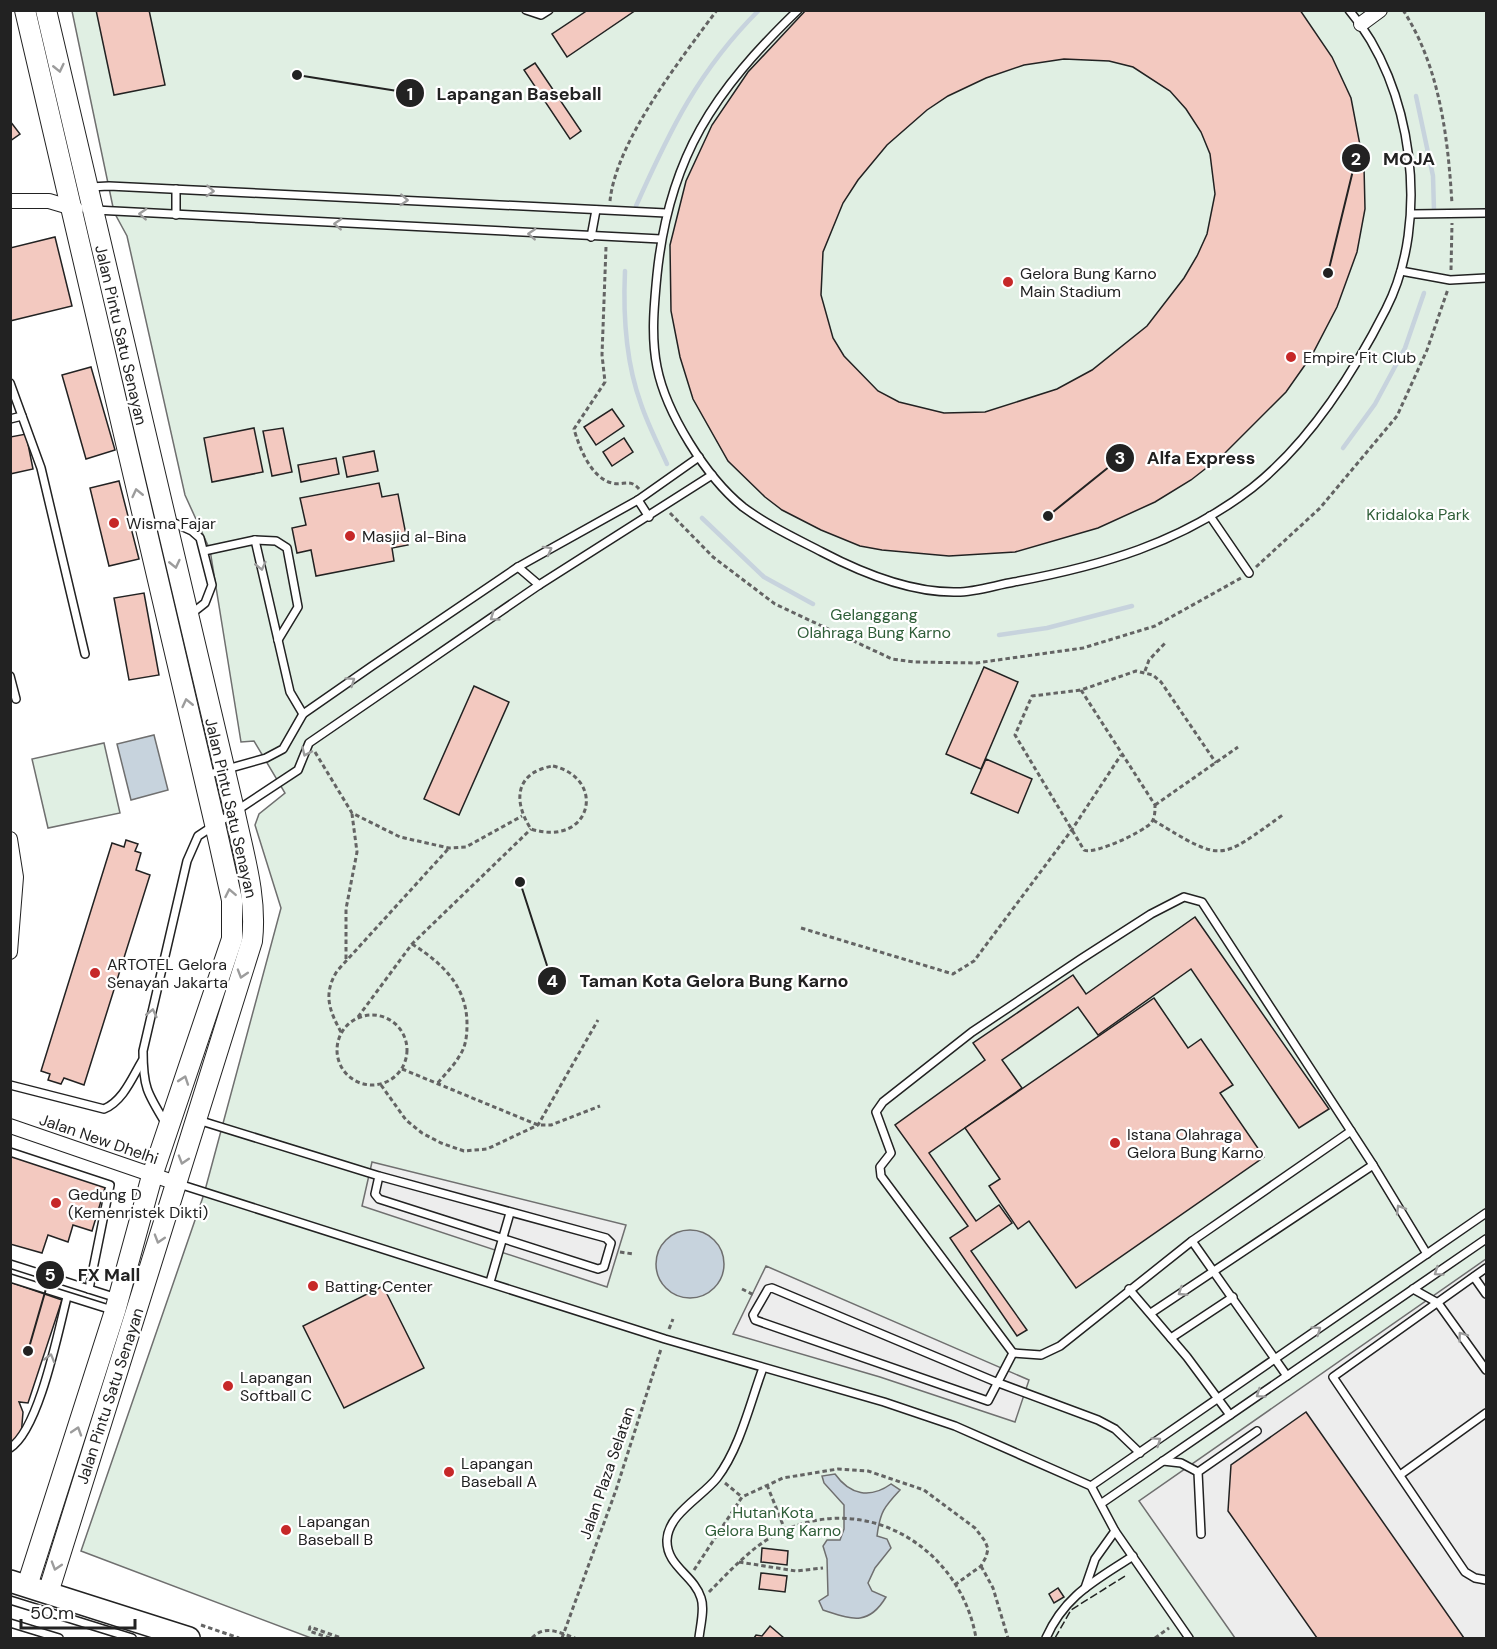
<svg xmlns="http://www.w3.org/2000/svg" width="1497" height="1649" viewBox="0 0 1497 1649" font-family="'DM Sans',sans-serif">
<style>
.green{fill:#e0efe3;stroke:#6f6f6f;stroke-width:1.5}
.parking{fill:#ededed;stroke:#6f6f6f;stroke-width:1.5}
.water{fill:#c7d3dd;stroke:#6f6f6f;stroke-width:1.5}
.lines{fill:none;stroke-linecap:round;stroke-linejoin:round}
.stream{stroke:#c7d3dd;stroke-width:4.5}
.building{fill:#f3c9c0;stroke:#222;stroke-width:1.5;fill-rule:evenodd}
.lane-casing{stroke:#222;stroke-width:10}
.street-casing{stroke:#222;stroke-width:16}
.secondary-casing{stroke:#222;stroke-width:22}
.primary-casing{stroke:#222;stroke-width:24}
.path{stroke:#646464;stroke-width:3;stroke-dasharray:4.5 3;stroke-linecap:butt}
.lane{stroke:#fff;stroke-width:7}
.street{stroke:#fff;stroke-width:14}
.secondary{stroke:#fff;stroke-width:20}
.primary{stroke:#fff;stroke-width:21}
.fence{stroke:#222;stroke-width:1.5;stroke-dasharray:8 3;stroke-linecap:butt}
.oneway{stroke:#9c9c9c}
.poi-dot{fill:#c62828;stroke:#fff;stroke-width:2}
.labels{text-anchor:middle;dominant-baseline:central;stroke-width:4.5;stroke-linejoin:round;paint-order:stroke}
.poi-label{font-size:16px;fill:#222;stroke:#fff;text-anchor:start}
.street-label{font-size:16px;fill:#222;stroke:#fff}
.park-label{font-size:16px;fill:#2f5e38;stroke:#fff}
.leader{fill:none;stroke:#222;stroke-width:2}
.callout-dot{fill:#222;stroke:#fff;stroke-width:2}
.mark-label{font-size:18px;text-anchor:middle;font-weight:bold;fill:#fff}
.callout-label{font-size:18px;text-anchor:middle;font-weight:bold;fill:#222;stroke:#fff;stroke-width:4.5;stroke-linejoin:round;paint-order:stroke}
</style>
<rect width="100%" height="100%" fill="#fff"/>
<g class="green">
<polygon points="72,11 1486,11 1486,1638 311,1638 81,1551 204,1194 281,908 255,825 259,814 285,793 254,741 241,742 210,550 185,495 127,236 114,212"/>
<polygon points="104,743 120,813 48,828 32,759"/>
</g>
<g class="parking">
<polygon points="372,1162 626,1225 607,1287 362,1206"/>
<polygon points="1486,1259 1486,1638 1235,1638 1139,1501"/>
<polygon points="766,1266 1029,1380 1015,1422 880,1377 733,1334"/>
</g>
<g class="water">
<polygon points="154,735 168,790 131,800 117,744"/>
<circle cx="690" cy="1264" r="34"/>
<path d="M835,1474C850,1495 870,1499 891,1484L900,1490C884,1507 880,1512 877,1536L887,1539L891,1548L875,1568L868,1583L872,1591L886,1597C868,1627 851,1619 823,1610L819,1601L828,1595L827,1559L823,1546L827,1540H840L844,1529V1505L824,1483L822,1476Z"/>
</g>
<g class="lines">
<g class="stream">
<polyline points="1416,96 1433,176 1434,211"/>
<path d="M636,206C670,130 698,71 759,10"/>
<path d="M625,271C623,314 626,363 641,404C648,425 658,444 667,464"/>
<polyline points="1343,448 1375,404 1405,348 1424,293"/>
<polyline points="702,518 764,577 813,604"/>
<polyline points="999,635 1047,628 1132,606"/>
</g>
</g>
<g class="building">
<polygon points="96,10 149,10 165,85 114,95"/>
<polygon points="588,10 636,10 567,57 552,34"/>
<path d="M806,10H1300L1332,57L1351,98L1364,166L1365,209L1357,252L1337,307L1312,355L1286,392L1223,455L1191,480L1155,502L1098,528L1015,552L949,556L882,550L860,546L821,530L782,510L765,497L728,461L693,399L680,357L671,311L670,245L686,181L712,125L748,72ZM1064,59L1109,61L1133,67L1170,91L1186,109L1201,132L1210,154L1215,194L1207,234L1197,256L1184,278L1147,326L1092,370L1057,389L985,412L944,413L899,402L878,391L844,356L833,338L821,295L823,252L843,203L858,180L887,145L927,110L948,96L986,78L1024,65Z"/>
<polygon points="535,63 581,131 570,139 524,70"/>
<polygon points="10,121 20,134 10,141"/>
<polygon points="55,237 72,306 10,321 10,248"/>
<polygon points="91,367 115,450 86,459 62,375"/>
<polygon points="612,409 624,426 596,445 584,427"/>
<polygon points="254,428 263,472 212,482 204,438"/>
<polygon points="283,428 292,472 272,476 263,431"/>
<polygon points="26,434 33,469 10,474 10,437"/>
<polygon points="624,438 633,452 612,466 603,452"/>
<polygon points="374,451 378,471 347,477 343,457"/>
<polygon points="336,458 339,474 301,482 298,465"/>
<polygon points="119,481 139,559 109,566 90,488"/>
<polygon points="379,483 382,497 398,494 408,545 392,548 394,561 316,576 311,550 297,553 292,528 306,525 300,498"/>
<polygon points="144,593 159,675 129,680 114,598"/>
<polygon points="984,667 1018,682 981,769 946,754"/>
<polygon points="474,686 509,702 459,815 424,799"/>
<polygon points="986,759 1032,779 1018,813 971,793"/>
<polygon points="126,840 138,844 135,851 141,853 136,870 150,875 84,1085 64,1078 61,1084 48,1080 50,1074 41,1071 112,843 124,847"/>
<polygon points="1195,917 1329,1109 1299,1128 1191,969 1098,1035 1078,1007 1002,1060 1022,1088 929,1153 976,1221 999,1205 1012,1223 971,1251 1027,1330 1017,1336 950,1238 968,1226 895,1125 985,1060 973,1043 1073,975 1086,994"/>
<polygon points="1154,998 1188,1048 1201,1039 1233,1085 1220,1093 1264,1157 1076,1288 1029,1221 1018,1229 989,1186 1000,1179 965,1128"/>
<polygon points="10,1152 107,1181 92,1231 73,1225 68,1242 48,1235 42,1253 10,1244"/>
<polygon points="10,1282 62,1300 28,1403 19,1402 23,1412 21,1437 10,1447"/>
<polygon points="383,1286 424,1368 344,1408 303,1326"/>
<polygon points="1306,1412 1464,1638 1317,1638 1228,1511 1231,1465"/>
<polygon points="762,1548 788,1551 787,1565 761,1562"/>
<polygon points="761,1573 787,1576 785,1592 759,1589"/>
<polygon points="1058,1588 1064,1597 1054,1603 1049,1594"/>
<polygon points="770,1626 784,1638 754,1638 756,1635 762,1636"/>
</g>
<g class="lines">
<g class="lane-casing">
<g id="lane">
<polyline points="526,10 541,15 549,10"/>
<path d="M798,10C714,91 669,157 657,275C654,306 651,337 657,367C666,413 706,477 743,507C767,525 795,538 822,552C862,573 911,593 957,592C976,592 996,585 1014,582C1101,566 1181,543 1252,488C1310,442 1353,374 1386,309C1431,221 1413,85 1349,10"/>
<polyline points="90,187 109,186 666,213"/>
<polyline points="176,189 176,215"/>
<polyline points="95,210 661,239"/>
<polyline points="1412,214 1486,213"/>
<polyline points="591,237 596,210"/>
<polyline points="1401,271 1450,280 1486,278"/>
<polyline points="10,383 41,468 85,654"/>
<polyline points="10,419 22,416"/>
<polyline points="638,500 649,517"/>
<polyline points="1210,516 1249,573"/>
<polyline points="170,521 192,531 200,538 212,585 205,603 191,614"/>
<polyline points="255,540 276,541 287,548 298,607 278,640"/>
<polyline points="204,551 255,540 290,692 303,714"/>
<polyline points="518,567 539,585"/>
<polyline points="10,676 16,699"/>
<polyline points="206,775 266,758 283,749 303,714 372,666 518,567 638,500 699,457"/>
<path d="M10,1085L104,1109C123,1101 132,1078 142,1061"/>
<polyline points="198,1120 379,1176 606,1238 611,1243 604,1267 598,1269 379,1199 375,1194 379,1176"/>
<path d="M166,1124C147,1093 143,1087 143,1051L187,861L198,836L298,770L309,743L539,585L712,475"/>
<polyline points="10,1152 110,1185 89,1289"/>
<polyline points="179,1184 665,1339 884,1402 955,1426 1091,1486 1115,1531 1189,1638"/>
<polyline points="1192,1241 1287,1376"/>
<polyline points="10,1264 117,1298"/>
<polyline points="1486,1268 1333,1377 1465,1572 1475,1578 1486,1580"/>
<polyline points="1474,1277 1486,1294"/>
<polyline points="10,1278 112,1310"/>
<polyline points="490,1282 510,1213"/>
<polyline points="1129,1289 1187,1357 1230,1415"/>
<polyline points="1413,1289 1438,1303 1486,1370"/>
<polyline points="1151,1313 1373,1165"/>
<polyline points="1171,1338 1233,1297"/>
<polyline points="1013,1353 881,1176 880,1167 891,1153 876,1112 883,1102 972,1032 1081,959 1151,914 1184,897 1202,902 1373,1165 1427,1254"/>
<path d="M10,1448C39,1430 58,1332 67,1297"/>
<polyline points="1140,1453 1115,1429 1098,1420 996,1382 772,1288 768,1289 753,1315 755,1320 988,1401 1013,1353 1041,1355 1060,1346 1192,1241 1351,1131"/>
<polyline points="1163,1461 1181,1463 1198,1472"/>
<polyline points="1400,1475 1486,1413"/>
<polyline points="1091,1486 1486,1213"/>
<polyline points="1102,1503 1486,1239"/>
<polyline points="1201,1534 1198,1472 1257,1431"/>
<polyline points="1085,1588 1095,1559 1115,1531"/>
<polyline points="10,1600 132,1638"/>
<polyline points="10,1623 59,1638"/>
<path d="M699,1638C700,1627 705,1609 701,1598C694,1575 666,1566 667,1540C668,1514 702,1497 717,1478C740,1448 750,1403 763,1368"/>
<path d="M1046,1638C1065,1595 1095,1581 1133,1556"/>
</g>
</g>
<g class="street-casing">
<g id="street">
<polyline points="1361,24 1380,10"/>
<polyline points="10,201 49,201 76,209"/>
<polyline points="10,839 16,877 10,952"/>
<polyline points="10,1126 176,1183"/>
</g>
</g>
<g class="secondary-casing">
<g id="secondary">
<polyline points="25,10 215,824 232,900 232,939 152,1176 115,1311 27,1586"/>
<path d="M46,10L235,814C244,856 257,898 252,941L48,1593"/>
</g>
</g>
<g class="primary-casing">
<polyline id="primary" points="10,1581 189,1638"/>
</g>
<g class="path">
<path d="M1403,10C1440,67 1448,138 1452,204"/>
<path d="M610,201C616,141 681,59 717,10"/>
<path d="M606,247L602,355L605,382L574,429C579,447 591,478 612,483C623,486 630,478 639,489"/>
<polyline points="1451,270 1452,223"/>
<polyline points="670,513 713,557 775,604 892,659 914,662 976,663 1083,648 1155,626 1241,578"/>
<polyline points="1256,567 1320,508 1397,416 1427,350 1448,289"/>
<polyline points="1145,671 1149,660 1166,642"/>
<path d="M1081,690L1155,805C1155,812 1155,818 1151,823C1143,832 1094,855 1084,850L1015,735L1032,696L1081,690L1136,671L1153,675L1161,682L1216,763"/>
<polyline points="315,752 352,813 400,837 449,848 466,847 522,816"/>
<path d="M553,766C608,779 591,848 531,829C512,800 516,772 553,766Z"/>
<polyline points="1155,805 1238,747"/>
<path d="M1153,820C1224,863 1218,861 1284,814"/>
<polyline points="801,928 953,974 974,961 1071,831 1121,755"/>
<path d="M412,944C442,963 467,986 467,1024C467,1035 466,1046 460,1055C454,1066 444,1075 437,1084"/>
<polyline points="346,959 346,909 357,852 352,814"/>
<circle cx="372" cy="1050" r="35"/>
<polyline points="358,1017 412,944 531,829"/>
<path d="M341,1032C329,1010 323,994 337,971L449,848"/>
<polyline points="402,1069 538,1125 551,1125 600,1106"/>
<polyline points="381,1085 406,1120 422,1133 441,1143 464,1151 487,1149 538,1125 598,1020"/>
<polyline points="620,1252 633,1254"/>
<polyline points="742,1289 754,1295"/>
<polyline points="669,1329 673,1319"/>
<polyline points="725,1483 742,1497"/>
<polyline points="767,1485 785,1530"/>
<polyline points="739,1562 796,1571 823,1568"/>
<polyline points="981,1566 993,1588 1008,1638"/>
<polyline points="694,1570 742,1497 783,1478 838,1469 868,1471 924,1490 975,1528 985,1541 988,1549 986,1557 981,1566 956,1584"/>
<path d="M709,1592C732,1569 754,1544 783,1531C869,1491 961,1550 976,1638"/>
<polyline points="201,1625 239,1638"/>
<polyline points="330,1638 309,1631 310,1627 341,1638"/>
<path d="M532,1638C545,1624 560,1633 575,1638"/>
<polyline points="562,1638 616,1490 661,1349"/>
<polyline points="1155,1638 1169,1628"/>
</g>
<use href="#lane" class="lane"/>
<use href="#street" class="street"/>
<use href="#secondary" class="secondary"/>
<use href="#primary" class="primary"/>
<polyline class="fence" points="1055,1638 1071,1610 1125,1576"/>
</g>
<defs><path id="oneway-chevron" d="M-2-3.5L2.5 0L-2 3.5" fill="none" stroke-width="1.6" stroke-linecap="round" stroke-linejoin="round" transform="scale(1.5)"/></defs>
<g class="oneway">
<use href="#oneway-chevron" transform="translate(59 68) rotate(77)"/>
<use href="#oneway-chevron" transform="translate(210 191) rotate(3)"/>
<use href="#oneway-chevron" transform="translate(404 200) rotate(3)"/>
<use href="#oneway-chevron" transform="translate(143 214) rotate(-177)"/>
<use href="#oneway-chevron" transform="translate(338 224) rotate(-177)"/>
<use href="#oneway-chevron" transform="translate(532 234) rotate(-177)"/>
<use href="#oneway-chevron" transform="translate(137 493) rotate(-103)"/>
<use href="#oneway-chevron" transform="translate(548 550) rotate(-29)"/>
<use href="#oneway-chevron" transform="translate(175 564) rotate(77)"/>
<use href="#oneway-chevron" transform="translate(261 566) rotate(77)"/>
<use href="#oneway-chevron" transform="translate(494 617) rotate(145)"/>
<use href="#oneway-chevron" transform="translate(351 681) rotate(-35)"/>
<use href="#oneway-chevron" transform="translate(187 703) rotate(-103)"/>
<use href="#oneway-chevron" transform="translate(306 752) rotate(114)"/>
<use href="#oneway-chevron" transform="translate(230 893) rotate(-101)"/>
<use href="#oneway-chevron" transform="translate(242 974) rotate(107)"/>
<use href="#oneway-chevron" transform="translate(152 1013) rotate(-77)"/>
<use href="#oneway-chevron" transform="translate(184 1080) rotate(-71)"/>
<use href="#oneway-chevron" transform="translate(183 1160) rotate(107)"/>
<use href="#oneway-chevron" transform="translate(1400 1209) rotate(-121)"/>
<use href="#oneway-chevron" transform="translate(159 1239) rotate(107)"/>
<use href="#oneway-chevron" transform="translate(1438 1272) rotate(145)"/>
<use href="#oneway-chevron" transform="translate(1182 1292) rotate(147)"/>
<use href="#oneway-chevron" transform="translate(1317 1330) rotate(-35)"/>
<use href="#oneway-chevron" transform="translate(1462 1336) rotate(-126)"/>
<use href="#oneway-chevron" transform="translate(50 1358) rotate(-74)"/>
<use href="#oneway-chevron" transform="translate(1260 1394) rotate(145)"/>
<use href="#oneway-chevron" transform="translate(77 1431) rotate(-72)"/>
<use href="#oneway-chevron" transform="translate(1157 1441) rotate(-35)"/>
<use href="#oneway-chevron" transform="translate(56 1566) rotate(107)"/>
</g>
<g class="poi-dot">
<circle cx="1008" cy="282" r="6"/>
<circle cx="1291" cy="357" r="6"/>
<circle cx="114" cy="523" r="6"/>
<circle cx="350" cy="536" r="6"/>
<circle cx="95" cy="973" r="6"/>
<circle cx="1115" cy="1143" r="6"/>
<circle cx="56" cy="1203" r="6"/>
<circle cx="313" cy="1286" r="6"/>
<circle cx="228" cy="1386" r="6"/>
<circle cx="449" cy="1472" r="6"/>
<circle cx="286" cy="1530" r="6"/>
</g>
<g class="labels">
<g class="poi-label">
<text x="1020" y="273">Gelora Bung Karno<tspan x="1020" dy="18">Main Stadium</tspan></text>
<text x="1303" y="357">Empire Fit Club</text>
<text x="126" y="523">Wisma Fajar</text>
<text x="362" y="536">Masjid al-Bina</text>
<text x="107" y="964">ARTOTEL Gelora<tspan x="107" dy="18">Senayan Jakarta</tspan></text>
<text x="1127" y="1134">Istana Olahraga<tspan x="1127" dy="18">Gelora Bung Karno</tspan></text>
<text x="68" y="1194">Gedung D<tspan x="68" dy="18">(Kemenristek Dikti)</tspan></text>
<text x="325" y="1286">Batting Center</text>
<text x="240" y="1377">Lapangan<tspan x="240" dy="18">Softball C</tspan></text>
<text x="461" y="1463">Lapangan<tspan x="461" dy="18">Baseball A</tspan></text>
<text x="298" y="1521">Lapangan<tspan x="298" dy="18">Baseball B</tspan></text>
</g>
<g class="street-label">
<text transform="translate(121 335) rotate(77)">Jalan Pintu Satu Senayan</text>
<text transform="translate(231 808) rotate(77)">Jalan Pintu Satu Senayan</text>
<text transform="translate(99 1139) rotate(19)">Jalan New Dhelhi</text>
<text transform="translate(110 1396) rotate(-72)">Jalan Pintu Satu Senayan</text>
<text transform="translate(607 1473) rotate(-71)">Jalan Plaza Selatan</text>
</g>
<g class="park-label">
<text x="1418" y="514">Kridaloka Park</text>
<text x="874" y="614">Gelanggang<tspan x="874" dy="18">Olahraga Bung Karno</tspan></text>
<text x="773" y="1512">Hutan Kota<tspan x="773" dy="18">Gelora Bung Karno</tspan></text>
</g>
</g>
<path class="leader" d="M297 75L410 93M1328 273L1356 158M1048 516L1120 458M520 882L552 981M28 1351L50 1275"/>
<g class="callout-dot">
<circle cx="297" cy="75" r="6"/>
<circle cx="1328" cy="273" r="6"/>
<circle cx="1048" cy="516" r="6"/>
<circle cx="520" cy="882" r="6"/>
<circle cx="28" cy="1351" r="6"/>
<circle cx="410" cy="93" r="15"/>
<circle cx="1356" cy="158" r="15"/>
<circle cx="1120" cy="458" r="15"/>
<circle cx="552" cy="981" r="15"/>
<circle cx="50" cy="1275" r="15"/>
</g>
<g class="mark-label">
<text x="410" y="100">1</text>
<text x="1356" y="165">2</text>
<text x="1120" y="464">3</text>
<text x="552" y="987">4</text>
<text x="50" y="1281">5</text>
</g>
<g class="callout-label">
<text x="519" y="100">Lapangan Baseball</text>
<text x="1409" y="165">MOJA</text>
<text x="1201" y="464">Alfa Express</text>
<text x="714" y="987">Taman Kota Gelora Bung Karno</text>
<text x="109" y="1281">FX Mall</text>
</g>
<rect width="1497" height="1649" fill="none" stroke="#222222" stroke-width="24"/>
<path d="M21 1619v9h114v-9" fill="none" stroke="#222222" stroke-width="3"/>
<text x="30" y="1619" font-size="18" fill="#222222" stroke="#ffffff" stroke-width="4.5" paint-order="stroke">50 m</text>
</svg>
